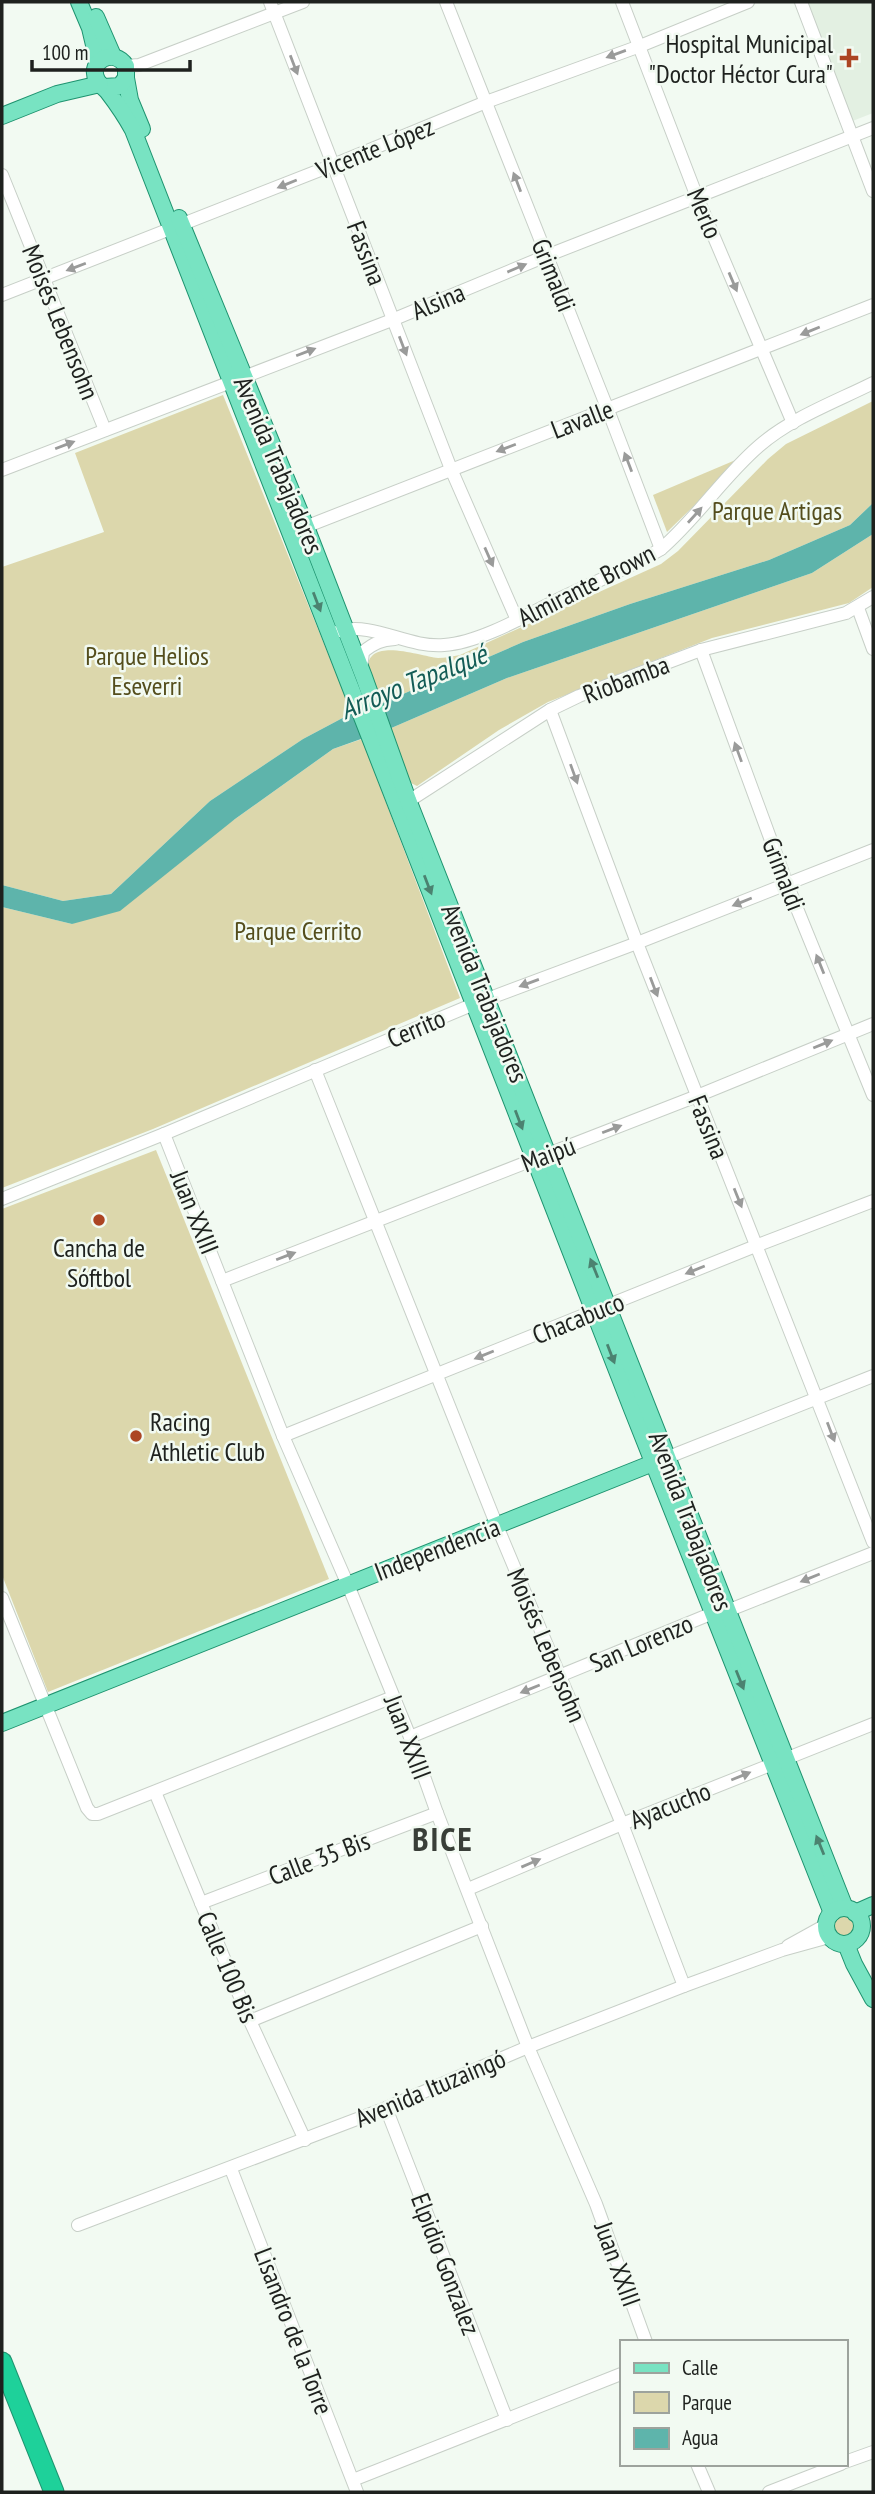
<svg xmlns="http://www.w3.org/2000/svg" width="875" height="2494" viewBox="0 0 875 2494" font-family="'PT Sans Narrow',sans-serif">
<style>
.built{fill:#e3f0e2}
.green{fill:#dcd7ac}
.water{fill:#5eb4ab}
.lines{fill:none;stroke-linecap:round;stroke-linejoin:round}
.minor-casing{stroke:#c7cfc7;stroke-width:14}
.major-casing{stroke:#1e936f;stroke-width:18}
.highway-casing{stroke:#1e936f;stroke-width:21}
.minor{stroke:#fff;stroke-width:12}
.major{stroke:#78e3c2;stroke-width:16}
.highway{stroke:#1ed19a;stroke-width:19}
.oneway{fill:#9a9b9a}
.oneway2{fill:#4b8270}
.poi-dot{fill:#ac4523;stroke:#f2faf2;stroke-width:2.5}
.labels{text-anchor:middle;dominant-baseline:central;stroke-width:5;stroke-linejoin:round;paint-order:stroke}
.poi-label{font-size:26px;fill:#1e211e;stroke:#f2faf2;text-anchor:end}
.street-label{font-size:26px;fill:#1e211e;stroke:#f2faf2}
.park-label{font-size:26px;fill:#544d1c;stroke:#f2faf2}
.water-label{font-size:28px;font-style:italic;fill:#135c56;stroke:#f2faf2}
.district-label{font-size:33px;font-weight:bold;letter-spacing:2px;fill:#393e38;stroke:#f2faf2}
</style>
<rect width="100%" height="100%" fill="#f2faf2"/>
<polygon class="built" points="801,2 873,2 873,113 850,122"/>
<g class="green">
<polygon points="223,395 352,713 303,739 210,801 111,894 63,901 2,885 2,567 104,532 75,453"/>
<path d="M873,401V503L850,525L769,560L630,604L523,642L380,704C376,693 368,677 368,666C370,637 422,657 438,658C445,658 453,656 460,655L661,564L678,551L768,459L786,444Z"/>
<polygon points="745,456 667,532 653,495"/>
<polygon points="873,534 873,587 849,603 712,638 548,702 499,730 417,786 407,781 389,729 507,678 812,573"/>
<polygon points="362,739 460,998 153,1129 2,1188 2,907 72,924 235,819 333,749"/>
<polygon points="156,1150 329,1579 48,1692 2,1575 2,1209"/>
<circle cx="843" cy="1926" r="11"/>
</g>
<polygon class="water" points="873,503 873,534 812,573 507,678 389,729 333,749 235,819 120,911 72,924 2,907 2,885 63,901 111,894 210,801 303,739 352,713 380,704 523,642 630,604 769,560 850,525"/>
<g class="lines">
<g class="minor-casing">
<g id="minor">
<polyline points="270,2 451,469 517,620"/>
<polyline points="446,2 608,410 661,549"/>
<polyline points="622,2 697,197 793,423"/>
<polyline points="801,2 873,191"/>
<polyline points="126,66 139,65 303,2"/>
<polyline points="2,175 105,430"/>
<polyline points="2,295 333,165 486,102 640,46 748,2"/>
<polyline points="2,470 392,320 546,256 873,128"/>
<polyline points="300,529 873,305"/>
<polyline points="858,608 873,649"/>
<path d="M339,631C375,622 407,648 444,645C479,643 527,615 559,599C593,583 629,568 661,549C697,518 723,477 759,446C791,418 835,402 873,383"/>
<polyline points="701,650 787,884 873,1095"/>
<path d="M361,669L363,652C374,643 381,640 395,639"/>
<polyline points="550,710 637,943 873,1542"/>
<polyline points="401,806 550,710 579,696 701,650 846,613 873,597"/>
<polyline points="315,1070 497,1526 622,1824 684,1986"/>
<polyline points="164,1134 283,1436 348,1585 410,1737 437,1813 528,2047 596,2204 646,2342"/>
<polyline points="2,1199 164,1134 474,1004 637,943 873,850"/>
<polyline points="222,1281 697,1096 873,1024"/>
<polyline points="283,1436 758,1245 873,1201"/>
<polyline points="666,1458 873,1376"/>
<polyline points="2,1598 87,1808 92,1814 98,1814 393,1697"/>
<polyline points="410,1737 713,1613 727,1611 873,1553"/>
<polyline points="155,1792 250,2021 305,2140"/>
<polyline points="468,1889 622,1824 873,1724"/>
<polyline points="201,1903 437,1813"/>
<polyline points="788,1946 826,1925"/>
<polyline points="250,2021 482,1926"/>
<polyline points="386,2108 507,2420"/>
<polyline points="231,2169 357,2492"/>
<polyline points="78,2225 386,2108 528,2047 684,1986 782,1950 829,1937"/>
<polyline points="845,2462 873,2452"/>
<polyline points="697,2464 709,2492"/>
<polyline points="353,2480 621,2374"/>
<polyline points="769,2492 841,2464"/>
</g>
</g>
<g class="major-casing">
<g id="major">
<polyline points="79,2 90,28 98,62"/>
<polyline points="96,17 113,56"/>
<polyline points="126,78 130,100 142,129"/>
<path d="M104,87L120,86L126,78V66C114,47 87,61 97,80C99,85 105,88 108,92C118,105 126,117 133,130L632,1409L832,1913"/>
<polyline points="2,116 57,94 100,84"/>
<polyline points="179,218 306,527 364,677 408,800 845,1908"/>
<polyline points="2,1723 663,1459"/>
<circle cx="844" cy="1926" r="18"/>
<polyline points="855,1913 873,1905"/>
<polyline points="846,1944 854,1964 873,1999"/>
</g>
</g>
<g class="highway-casing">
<polyline id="highway" points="2,2362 54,2492"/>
</g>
<use href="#minor" class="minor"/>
<use href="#major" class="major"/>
<use href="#highway" class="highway"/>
</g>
<defs><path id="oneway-solid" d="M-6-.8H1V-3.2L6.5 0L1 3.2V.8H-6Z" transform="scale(1.75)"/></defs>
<g class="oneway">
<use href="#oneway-solid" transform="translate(616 54) rotate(160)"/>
<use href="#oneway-solid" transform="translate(294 65) rotate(69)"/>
<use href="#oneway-solid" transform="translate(517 182) rotate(-111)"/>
<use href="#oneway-solid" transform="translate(287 184) rotate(158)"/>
<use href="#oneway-solid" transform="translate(76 267) rotate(159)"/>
<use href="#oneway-solid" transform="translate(517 268) rotate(-23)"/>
<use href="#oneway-solid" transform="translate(733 282) rotate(67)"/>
<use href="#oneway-solid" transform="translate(810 331) rotate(158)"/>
<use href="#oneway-solid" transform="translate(403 346) rotate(69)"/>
<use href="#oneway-solid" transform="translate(306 352) rotate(-21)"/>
<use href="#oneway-solid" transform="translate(65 445) rotate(-21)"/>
<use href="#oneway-solid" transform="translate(506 448) rotate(159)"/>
<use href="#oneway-solid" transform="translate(628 462) rotate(-111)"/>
<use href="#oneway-solid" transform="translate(695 515) rotate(-48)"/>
<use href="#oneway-solid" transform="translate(489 557) rotate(66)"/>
<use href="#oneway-solid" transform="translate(738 752) rotate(-110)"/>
<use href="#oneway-solid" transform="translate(574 774) rotate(70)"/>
<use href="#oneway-solid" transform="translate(742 902) rotate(158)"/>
<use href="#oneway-solid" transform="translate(820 964) rotate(-112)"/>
<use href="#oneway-solid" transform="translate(529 983) rotate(160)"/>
<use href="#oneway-solid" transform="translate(654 987) rotate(69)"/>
<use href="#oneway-solid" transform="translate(823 1044) rotate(-22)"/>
<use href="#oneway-solid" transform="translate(612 1129) rotate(-21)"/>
<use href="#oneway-solid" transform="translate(738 1198) rotate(68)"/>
<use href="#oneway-solid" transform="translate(286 1256) rotate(-21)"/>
<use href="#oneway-solid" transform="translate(695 1270) rotate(158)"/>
<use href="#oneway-solid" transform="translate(484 1355) rotate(158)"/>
<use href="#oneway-solid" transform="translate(831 1432) rotate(69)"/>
<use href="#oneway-solid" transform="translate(810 1578) rotate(158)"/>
<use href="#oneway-solid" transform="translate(530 1689) rotate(158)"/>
<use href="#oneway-solid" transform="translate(741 1776) rotate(-22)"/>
<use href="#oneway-solid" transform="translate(531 1863) rotate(-23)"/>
</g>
<g class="oneway2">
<use href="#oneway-solid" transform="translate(317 602) rotate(69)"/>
<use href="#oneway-solid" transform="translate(428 885) rotate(69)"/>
<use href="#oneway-solid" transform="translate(519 1120) rotate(69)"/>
<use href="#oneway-solid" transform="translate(594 1268) rotate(-112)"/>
<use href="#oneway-solid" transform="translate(611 1354) rotate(69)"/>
<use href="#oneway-solid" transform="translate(740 1680) rotate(68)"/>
<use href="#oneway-solid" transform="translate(820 1845) rotate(-112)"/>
</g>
<g class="poi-dot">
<path d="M845.5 47.5h7v7h7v7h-7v7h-7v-7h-7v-7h7z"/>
<circle cx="99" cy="1220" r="7"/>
<circle cx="136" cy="1436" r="7"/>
</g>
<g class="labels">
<g class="poi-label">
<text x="833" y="43">Hospital Municipal<tspan x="833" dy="30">"Doctor Héctor Cura"</tspan></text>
<text x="99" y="1247" text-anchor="middle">Cancha de<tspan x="99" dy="30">Sóftbol</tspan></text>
<text x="150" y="1421" text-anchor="start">Racing<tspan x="150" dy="30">Athletic Club</tspan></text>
</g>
<g class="street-label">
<text transform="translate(375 148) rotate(-22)">Vicente López</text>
<text transform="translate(705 213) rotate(67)">Merlo</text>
<text transform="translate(367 253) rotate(69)">Fassina</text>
<text transform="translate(554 275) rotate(68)">Grimaldi</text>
<text transform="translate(438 301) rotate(-23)">Alsina</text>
<text transform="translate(61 322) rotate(68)">Moisés Lebensohn</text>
<text transform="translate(582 419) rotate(-21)">Lavalle</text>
<text transform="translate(279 465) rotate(67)">Avenida Trabajadores</text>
<text transform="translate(586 585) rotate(-27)">Almirante Brown</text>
<text transform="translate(626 679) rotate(-21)">Riobamba</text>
<text transform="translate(784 874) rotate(69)">Grimaldi</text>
<text transform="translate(485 993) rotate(68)">Avenida Trabajadores</text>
<text transform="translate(416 1028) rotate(-23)">Cerrito</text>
<text transform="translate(709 1127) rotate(68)">Fassina</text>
<text transform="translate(548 1154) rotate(-21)">Maipú</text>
<text transform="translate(195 1212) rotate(68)">Juan XXIII</text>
<text transform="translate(578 1318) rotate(-22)">Chacabuco</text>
<text transform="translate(691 1521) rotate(69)">Avenida Trabajadores</text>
<text transform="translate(437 1549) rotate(-21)">Independencia</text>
<text transform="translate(641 1643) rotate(-23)">San Lorenzo</text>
<text transform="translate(547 1645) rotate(67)">Moisés Lebensohn</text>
<text transform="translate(408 1737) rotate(69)">Juan XXIII</text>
<text transform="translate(670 1805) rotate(-22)">Ayacucho</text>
<text transform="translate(319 1858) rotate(-21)">Calle 35 Bis</text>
<text transform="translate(228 1967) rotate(67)">Calle 100 Bis</text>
<text transform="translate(430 2088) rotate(-23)">Avenida Ituzaingó</text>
<text transform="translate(446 2264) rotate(69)">Elpidio Gonzalez</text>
<text transform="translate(618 2264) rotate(70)">Juan XXIII</text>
<text transform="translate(294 2331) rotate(69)">Lisandro de la Torre</text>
</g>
<g class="park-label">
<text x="777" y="510">Parque Artigas</text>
<text x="147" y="655">Parque Helios<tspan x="147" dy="30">Eseverri</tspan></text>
<text x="298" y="930">Parque Cerrito</text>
</g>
<g class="water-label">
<text transform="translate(413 681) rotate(-22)">Arroyo Tapalqué</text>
</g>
<g class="district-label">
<text x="443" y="1838">BICE</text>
</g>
</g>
<rect width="875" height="2494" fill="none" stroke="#1e211e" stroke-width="7"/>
<rect x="620" y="2340" width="228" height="126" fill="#f2faf2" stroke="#9da39d" stroke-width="2"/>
<rect x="634" y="2363" width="35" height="10" fill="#78e3c2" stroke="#9da39d" stroke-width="2"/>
<text x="682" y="2375" font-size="21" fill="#1e211e">Calle</text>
<rect x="634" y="2392" width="35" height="21" fill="#dcd7ac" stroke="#9da39d" stroke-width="2"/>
<text x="682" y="2410" font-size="21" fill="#1e211e">Parque</text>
<rect x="634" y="2428" width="35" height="21" fill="#5eb4ab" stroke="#9da39d" stroke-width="2"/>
<text x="682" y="2445" font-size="21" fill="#1e211e">Agua</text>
<path d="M32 60v10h158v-10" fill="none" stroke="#1e211e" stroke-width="3.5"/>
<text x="42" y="60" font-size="21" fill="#1e211e" stroke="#f2faf2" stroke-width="5" paint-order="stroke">100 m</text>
</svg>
